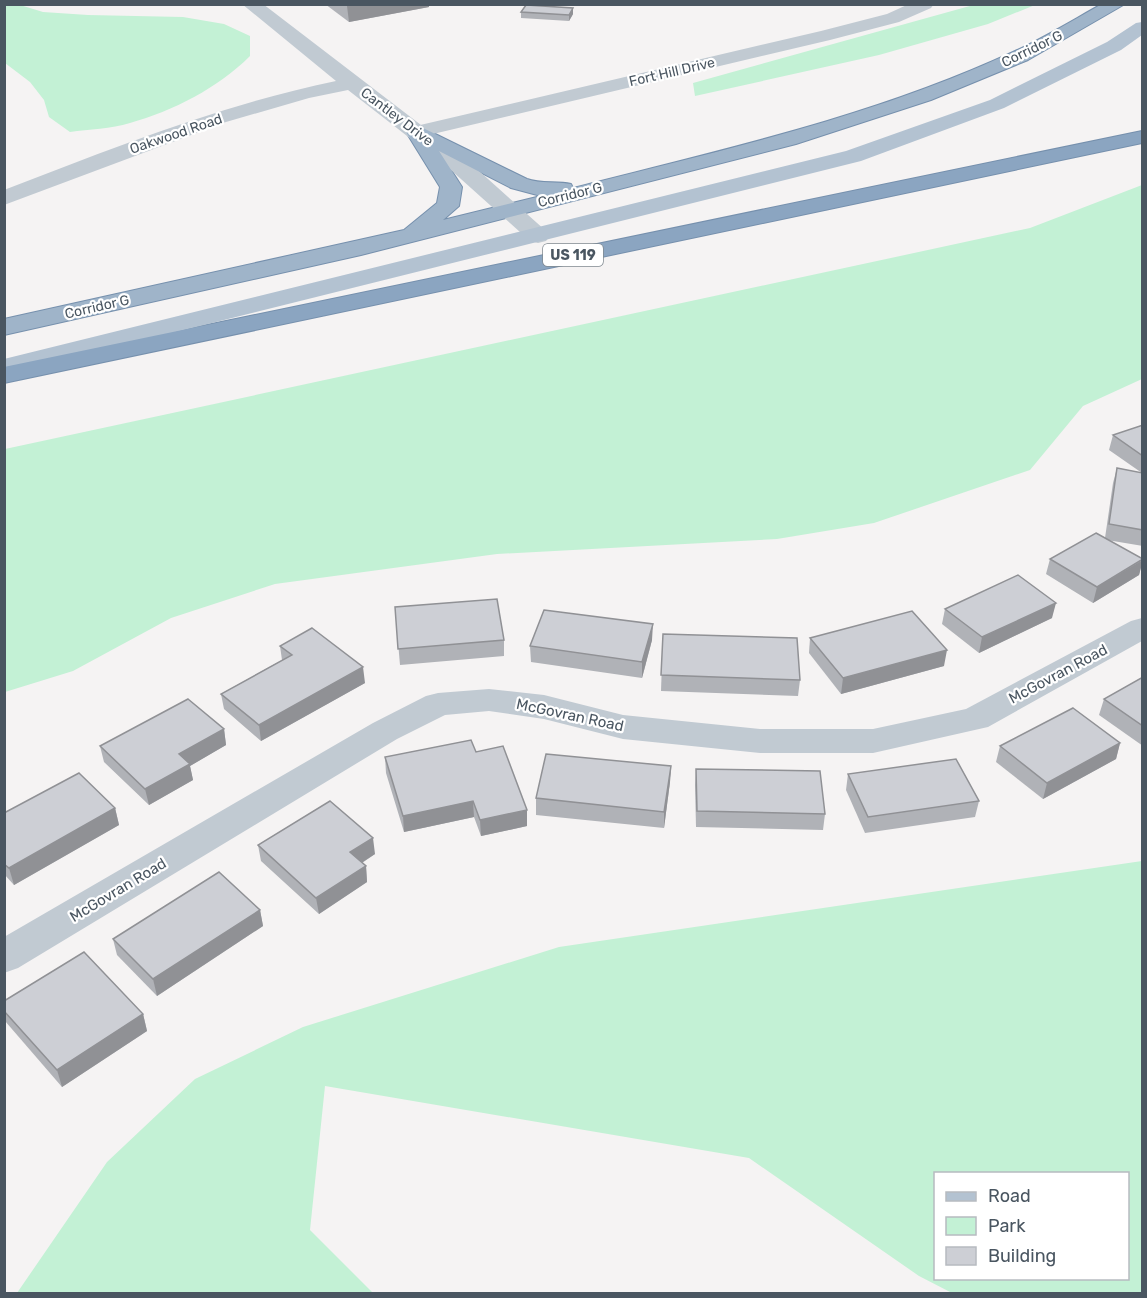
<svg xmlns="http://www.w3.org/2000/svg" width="1147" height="1298" viewBox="0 0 1147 1298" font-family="Rubik,sans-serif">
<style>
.green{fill:#c3f1d5;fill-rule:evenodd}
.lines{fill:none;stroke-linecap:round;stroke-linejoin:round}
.trunk-casing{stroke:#7690ad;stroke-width:2}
.motorway-casing{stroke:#7690ad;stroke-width:2}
.minor{fill:#c1cad2;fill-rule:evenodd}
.tertiary{fill:#c1cad2;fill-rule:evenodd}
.primary{fill:#b3c2d1;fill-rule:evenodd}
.trunk{fill:#9fb4c9;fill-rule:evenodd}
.motorway{fill:#8ba5c1;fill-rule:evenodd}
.wall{fill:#b0b2b7}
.shaded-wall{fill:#909195}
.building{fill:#cdcfd5;stroke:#909195;stroke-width:1.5}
.labels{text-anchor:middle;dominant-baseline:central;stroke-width:4.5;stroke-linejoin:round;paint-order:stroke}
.far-street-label{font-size:14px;fill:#4a5661;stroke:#fff}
.shield{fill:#fff;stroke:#808990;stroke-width:1.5}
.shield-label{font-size:14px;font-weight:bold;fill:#4a5661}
.street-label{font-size:15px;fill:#4a5661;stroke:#fff}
</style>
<rect width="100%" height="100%" fill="#f5f3f3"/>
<g class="green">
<path d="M5,4L20,5L43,12L88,15L183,17L224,24L250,36V56C218,88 173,111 130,123C111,129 89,129 70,132L49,117L44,100L30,82L5,63Z"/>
<polygon points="977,4 1035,5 988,24 879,55 695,96 693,83"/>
<polygon points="1142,185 1142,379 1083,406 1030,470 874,523 777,539 497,554 275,584 171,618 73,671 5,692 5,449 1030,228"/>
<path d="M1142,861V1293H952L919,1276L749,1158L325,1086L310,1230L373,1293H17L107,1162L195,1079L303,1027L559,947ZM936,1174H1128V1278H936Z"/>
</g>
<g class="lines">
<g class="trunk-casing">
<path id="trunk" d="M1102,4H1125L1028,60L931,100L796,144L361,255L4,335V319L404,230L437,203L440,187L406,132L409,128L416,126L423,128L527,179C541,184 556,181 571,184L573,188C722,150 873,117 1013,52C1044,38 1073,20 1102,4ZM439,151L511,188L541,196L443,220L459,206L462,187Z"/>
</g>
<g class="motorway-casing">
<polygon id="motorway" points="1142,131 1142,143 4,383 4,367"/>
</g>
<g class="minor">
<polygon points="909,4 934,4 931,8 899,22 830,40 416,138 409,136 406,132 409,128 416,126 821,31 887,14"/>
<polygon points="1142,618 1142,641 988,727 873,753 760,753 623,739 544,719 489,711 445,715 397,739 18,968 4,973 4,937 373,723 426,696 438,693 489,689 544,695 623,715 760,729 873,729 966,709 1131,621"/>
</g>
<path class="tertiary" d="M242,4H263L468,161L546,231L550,236L546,241L538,243L530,241L452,171L348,90L309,98L226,122L4,205V190C113,148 221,105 336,81Z"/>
<polygon class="primary" points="1142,22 1142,35 1121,50 1004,108 861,161 4,375 4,359 846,151 990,100 1107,42 1136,23"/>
<use href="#trunk" class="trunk"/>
<use href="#motorway" class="motorway"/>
</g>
<g class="wall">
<polygon points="325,4 429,4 429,7 349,22"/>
<polygon points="521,12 573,14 569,21 521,18"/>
<polygon points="1143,425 1143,546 1107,540 1143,559 1139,575 1093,603 1046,574 1050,559 1105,538 1113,483 1117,468 1142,473 1109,450 1113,435"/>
<polygon points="395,607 504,640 504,656 400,665"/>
<polygon points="945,609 1052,618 979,653 942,624"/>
<polygon points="663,634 800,680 798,696 661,691"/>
<polygon points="810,638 944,666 841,694 809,653"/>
<polygon points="652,640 642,678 531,662 530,646"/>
<polygon points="280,646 365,683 261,741 224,709 221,694 282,660"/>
<polygon points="1143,677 1143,746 1099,715 1104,699"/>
<polygon points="224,729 226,745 190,766 193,780 149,805 104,762 100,746"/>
<polygon points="1120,743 1116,759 1043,799 996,762 1000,746"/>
<polygon points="476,752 527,826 481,836 474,817 404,832 386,773 385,757"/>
<polygon points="671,766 670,782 664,828 536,815 536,798"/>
<polygon points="696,769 825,814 823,830 696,827 695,785"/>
<polygon points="848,774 979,801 975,817 865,833 846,790"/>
<polygon points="115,808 119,825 14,885 4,874 4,813"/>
<polygon points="258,845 375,854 362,863 366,866 367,882 319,914 261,861"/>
<polygon points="260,910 263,926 157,996 117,955 113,939"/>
<polygon points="4,1001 143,1014 147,1031 62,1087 5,1021"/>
</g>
<g class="shaded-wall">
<polygon points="356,4 429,4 429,7 349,22 347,6"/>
<polygon points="573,8 573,14 569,21 569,15"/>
<polygon points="1143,560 1139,575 1093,603 1097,587"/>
<polygon points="1056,603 1052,618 979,653 982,637"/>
<polygon points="653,624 652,640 642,678 642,662"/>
<polygon points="947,650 944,666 841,694 843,678"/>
<polygon points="363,667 365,683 261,741 259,725"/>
<polygon points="224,729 226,745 190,766 193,780 149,805 145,789 179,754"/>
<polygon points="1120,743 1116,759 1043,799 1047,783"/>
<polygon points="671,766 670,782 664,828 664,812"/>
<polygon points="473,801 474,817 404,832 403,816"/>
<polygon points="115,808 119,825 14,885 9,868"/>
<polygon points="527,810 527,826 481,836 480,820"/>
<polygon points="373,838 375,854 352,869 350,852"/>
<polygon points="366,866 367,882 319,914 316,898"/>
<polygon points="260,910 263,926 157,996 153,979"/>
<polygon points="143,1014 147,1031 62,1087 57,1070"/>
</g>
<g class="building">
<polygon points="526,5 573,8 569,15 521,12"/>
<polygon points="1143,425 1143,456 1113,435"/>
<polygon points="1117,468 1143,473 1143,530 1109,524"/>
<polygon points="1096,533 1143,559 1097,587 1050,559"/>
<polygon points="1018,575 1056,603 982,637 945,609"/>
<polygon points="497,599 504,640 398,649 395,607"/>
<polygon points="544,610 653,624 642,662 530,646"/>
<polygon points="912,611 947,650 843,678 810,638"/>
<polygon points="312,628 363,667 259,725 221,694 292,655 280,646"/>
<polygon points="663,634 797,638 800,680 661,675"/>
<polygon points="1143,677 1143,726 1104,699"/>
<polygon points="188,699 224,729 179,754 190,764 145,789 100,746"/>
<polygon points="1073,708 1120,743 1047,783 1000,746"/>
<polygon points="471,740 476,752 503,746 527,810 480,820 473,801 403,816 385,757"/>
<polygon points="546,754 671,766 664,812 536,798"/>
<polygon points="956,759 979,801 868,817 848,774"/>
<polygon points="696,769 820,771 825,814 697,811"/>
<polygon points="79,773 115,808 9,868 4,864 4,813"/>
<polygon points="330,801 373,838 350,852 366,866 316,898 258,845"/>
<polygon points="219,872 260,910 153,979 113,939"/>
<polygon points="84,952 143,1014 57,1070 4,1011 4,1001"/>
</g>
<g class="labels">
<g class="far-street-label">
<text transform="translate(1032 49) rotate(-26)">Corridor G</text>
<text transform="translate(672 72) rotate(-13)">Fort Hill Drive</text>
<text transform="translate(397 117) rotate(37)">Cantley Drive</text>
<text transform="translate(176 134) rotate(-19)">Oakwood Road</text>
<text transform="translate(570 195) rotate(-14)">Corridor G</text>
<text transform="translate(97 307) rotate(-13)">Corridor G</text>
</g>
<rect class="shield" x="543" y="244" width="60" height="22" rx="4.5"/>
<g class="shield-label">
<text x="573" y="255">US 119</text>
</g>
<g class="street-label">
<text transform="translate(1058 674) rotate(-28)">McGovran Road</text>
<text transform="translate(570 715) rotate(12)">McGovran Road</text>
<text transform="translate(118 890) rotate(-31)">McGovran Road</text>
</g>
</g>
<rect width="1147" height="1298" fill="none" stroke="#4a5661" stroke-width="12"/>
<rect x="934" y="1172" width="195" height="108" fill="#ffffff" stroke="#b7bbc0" stroke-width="1.5"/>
<rect x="946" y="1192" width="30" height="9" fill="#b3c2d1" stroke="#b7bbc0" stroke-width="1.5"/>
<text x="988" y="1202" font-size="18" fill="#4a5661">Road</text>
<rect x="946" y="1217" width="30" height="18" fill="#c3f1d5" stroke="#b7bbc0" stroke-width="1.5"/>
<text x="988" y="1232" font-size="18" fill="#4a5661">Park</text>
<rect x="946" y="1247" width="30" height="18" fill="#cdcfd5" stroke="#b7bbc0" stroke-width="1.5"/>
<text x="988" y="1262" font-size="18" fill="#4a5661">Building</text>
</svg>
